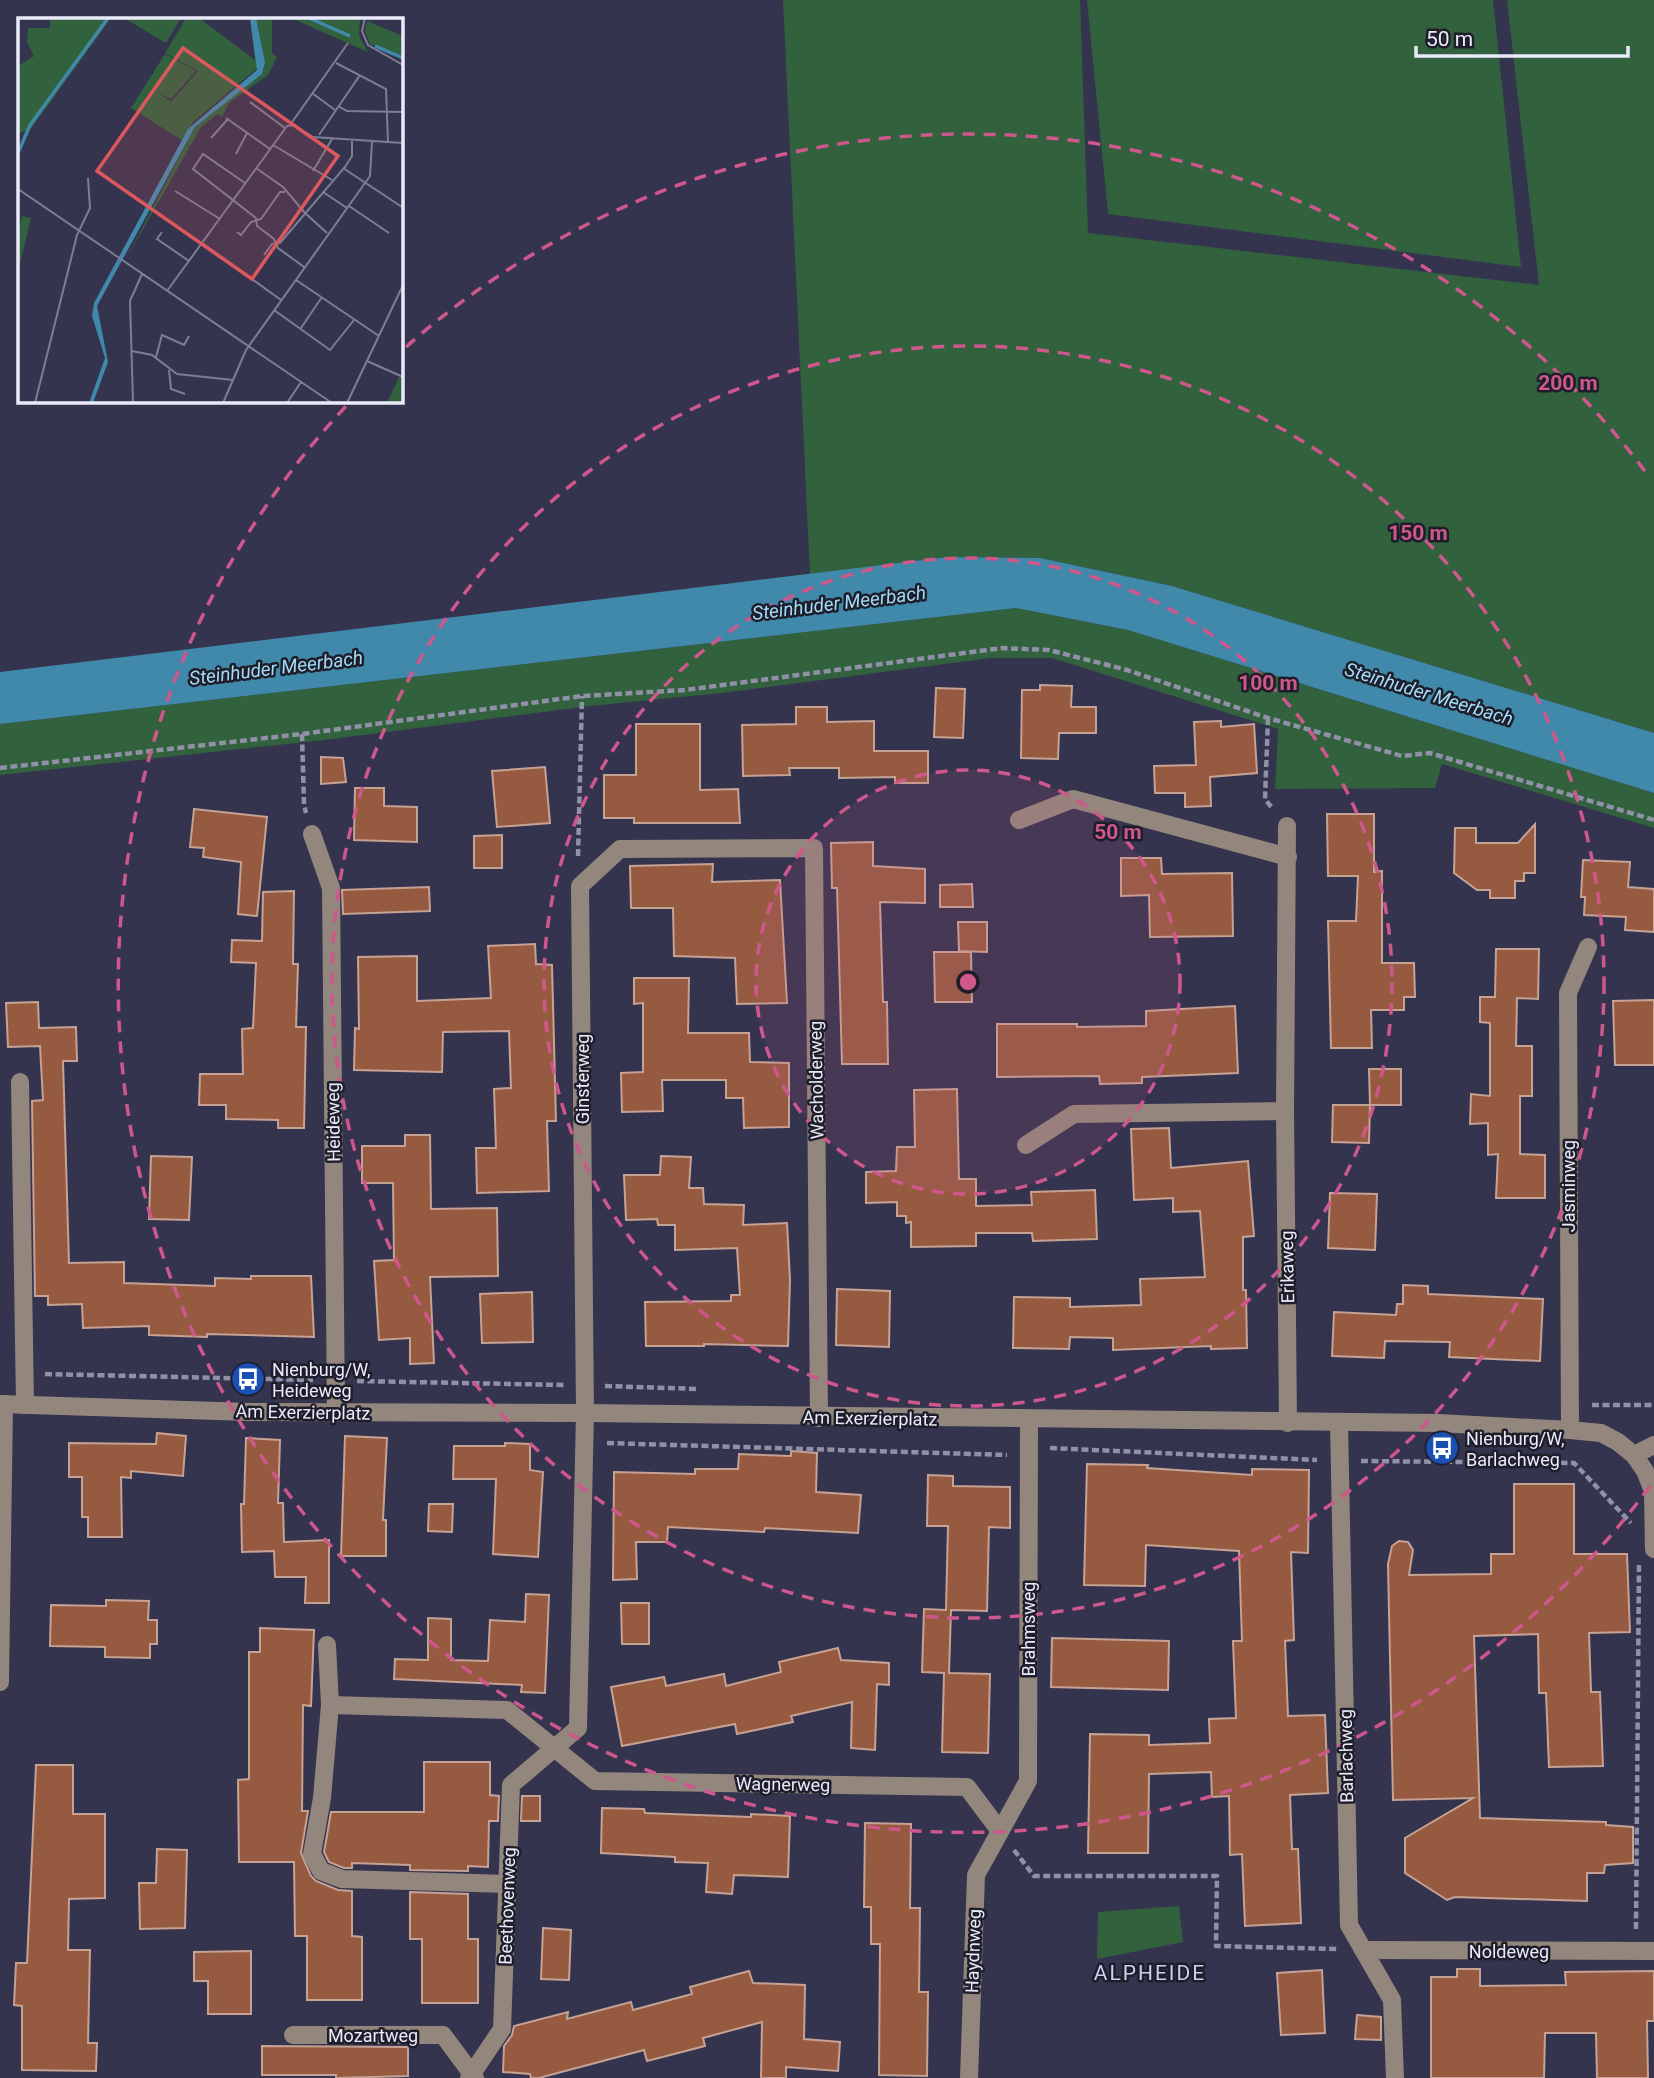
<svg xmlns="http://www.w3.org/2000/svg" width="1654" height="2078" viewBox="0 0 1654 2078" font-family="Roboto,sans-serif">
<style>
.green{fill:#32613e}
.water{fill:#4189ab}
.building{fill:#965a41;stroke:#c6a294;stroke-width:2}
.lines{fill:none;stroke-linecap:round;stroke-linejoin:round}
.path{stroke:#9090a6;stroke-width:4.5;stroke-dasharray:7 3.5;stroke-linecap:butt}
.minor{stroke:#93867c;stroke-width:18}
.ring{fill:none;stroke:#ce578b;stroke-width:3.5;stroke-dasharray:12 9}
.labels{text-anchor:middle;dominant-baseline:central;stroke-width:5;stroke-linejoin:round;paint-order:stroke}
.street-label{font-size:18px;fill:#eaeafb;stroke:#1e1e2a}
.poi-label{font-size:18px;fill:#eaeafb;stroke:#1e1e2a;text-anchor:start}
.water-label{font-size:19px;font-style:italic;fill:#a2dbf8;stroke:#1e1e2a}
.quarter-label{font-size:21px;letter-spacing:2px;fill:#cdcdef;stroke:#1e1e2a}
.inset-river{fill:none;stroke:#4189ab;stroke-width:3.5}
.inset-road{fill:none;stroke:#7d7d94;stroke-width:2}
.view{fill:#db585d;fill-opacity:0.15;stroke:#db585d;stroke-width:3.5}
.inset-edge{fill:none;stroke:#eaeafb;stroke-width:3.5}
.centre{fill:#ce578b;stroke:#1e1e2a;stroke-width:3.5}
.ring-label{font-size:21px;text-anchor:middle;font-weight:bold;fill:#ce578b;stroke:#1e1e2a;stroke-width:5;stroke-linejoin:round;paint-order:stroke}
</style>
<rect width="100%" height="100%" fill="#35344f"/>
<g class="green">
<polygon points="783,0 1080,0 1088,233 1539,285 1507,0 1654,0 1654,733 1172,586 1040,558 948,557 810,575"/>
<polygon points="1087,0 1493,0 1521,267 1108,214"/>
<polygon points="1016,608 1128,630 1654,793 1654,828 1442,764 1435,788 1275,789 1278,729 1052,658 991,658 722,693 591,706 324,740 0,775 0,724"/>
<polygon points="1179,1906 1183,1942 1097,1959 1098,1912"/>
</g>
<polygon class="water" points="948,557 1040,558 1172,586 1654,733 1654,793 1128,630 1016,608 0,724 0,672"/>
<g class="building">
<polygon points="1040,685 1072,686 1071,707 1096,707 1096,733 1059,733 1058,759 1021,758 1022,690 1040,690"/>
<polygon points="936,688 965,689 963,738 934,737"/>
<polygon points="796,707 827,707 827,722 874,721 874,751 928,751 928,783 895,783 895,777 839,778 839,768 789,768 790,775 743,776 742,725 796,724"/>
<polygon points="1221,721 1221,727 1254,724 1257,773 1210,777 1211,806 1185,807 1185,793 1155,793 1154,766 1196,765 1194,722"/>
<polygon points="636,724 700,724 700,790 738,789 740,823 634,823 634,818 604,818 604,775 636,775"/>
<polygon points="321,757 343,758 346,782 321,784"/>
<polygon points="545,767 550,823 497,827 492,771"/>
<polygon points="355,788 384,788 384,806 417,807 417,842 354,840"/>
<polygon points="194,809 267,817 257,916 238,914 241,862 203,857 204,848 190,847"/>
<polygon points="1327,814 1374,814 1374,872 1382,871 1382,963 1414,963 1415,997 1404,997 1404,1010 1371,1010 1372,1048 1331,1048 1328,921 1356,921 1358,876 1328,876"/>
<polygon points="1535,824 1535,873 1524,873 1524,881 1515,881 1515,898 1490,898 1490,890 1477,890 1454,873 1455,828 1476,828 1476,843 1518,843"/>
<polygon points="502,835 502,868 474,868 474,836"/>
<polygon points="873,842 873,866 925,869 925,903 880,902 883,1002 887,1002 888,1064 842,1064 837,888 832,888 831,843"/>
<polygon points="1121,858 1161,858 1162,874 1232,873 1233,936 1150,937 1149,895 1121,896"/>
<polygon points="1583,860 1630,862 1628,887 1654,889 1654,932 1625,930 1626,917 1584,915 1585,897 1581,897"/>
<polygon points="713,864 712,882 780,880 787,1003 737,1004 735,958 674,956 673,908 631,908 630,866"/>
<polygon points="972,884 973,907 940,907 940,885"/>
<polygon points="429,887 430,911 343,914 342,890"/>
<polygon points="294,891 293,964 298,964 296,1027 306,1027 304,1128 278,1128 278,1120 226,1119 226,1105 199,1105 200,1074 243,1074 242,1029 253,1028 256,963 231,962 232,940 262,941 263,892"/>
<polygon points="958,922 987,922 987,952 959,951"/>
<polygon points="535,944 536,964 552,965 556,1121 547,1121 549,1191 477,1193 476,1148 496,1148 494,1089 511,1088 509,1031 443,1032 442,1072 354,1070 355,1028 359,1029 358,957 417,956 417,1001 491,998 488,946"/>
<polygon points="1496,949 1539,949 1538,999 1517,998 1516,1046 1532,1046 1532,1096 1520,1096 1520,1154 1545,1155 1545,1198 1496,1198 1498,1154 1488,1155 1488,1123 1470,1124 1471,1094 1490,1096 1490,1023 1480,1022 1480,997 1495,997"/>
<polygon points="934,952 971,952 972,1002 935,1002"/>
<polygon points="634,978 689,978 688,1033 749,1033 750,1062 789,1063 789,1127 744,1128 743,1098 726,1098 726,1080 662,1080 663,1111 622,1112 621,1073 643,1072 643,1003 634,1004"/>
<polygon points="1654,1000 1654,1065 1615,1065 1613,1001"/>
<polygon points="38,1002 39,1028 76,1027 77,1061 63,1061 69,1263 124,1262 124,1283 215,1286 215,1278 251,1279 251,1276 311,1276 314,1337 207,1334 207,1337 149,1335 149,1326 83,1328 82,1304 48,1305 48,1296 35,1296 32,1101 43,1100 40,1046 8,1047 6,1003"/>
<polygon points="1235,1006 1238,1073 1142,1077 1142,1083 1100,1084 1099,1076 997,1077 997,1024 1077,1024 1077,1027 1146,1026 1146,1011"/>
<polygon points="1369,1069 1401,1069 1401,1105 1370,1105"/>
<polygon points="957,1089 959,1179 976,1179 976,1206 1032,1205 1031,1192 1095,1190 1097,1239 1033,1241 1032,1233 976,1233 976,1246 911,1247 911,1222 906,1223 906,1216 897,1216 897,1202 866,1203 866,1172 896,1171 897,1147 915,1147 914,1090"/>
<polygon points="1333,1105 1370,1105 1369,1143 1332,1142"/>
<polygon points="1169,1128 1171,1168 1248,1161 1254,1236 1243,1237 1243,1290 1246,1290 1247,1348 1211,1349 1211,1346 1113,1350 1113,1338 1070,1337 1069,1349 1013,1348 1014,1297 1070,1298 1070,1307 1141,1305 1140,1279 1205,1277 1200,1211 1173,1212 1173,1198 1134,1200 1131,1129"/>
<polygon points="405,1135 430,1135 431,1209 497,1208 498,1276 430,1277 434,1363 410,1364 410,1338 379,1340 374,1261 394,1260 393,1183 362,1183 362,1146 405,1146"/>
<polygon points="151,1156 192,1157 189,1220 149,1219"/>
<polygon points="661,1156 691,1157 689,1188 703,1188 704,1204 744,1205 743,1225 787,1223 790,1280 788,1346 704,1344 704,1346 646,1346 645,1302 731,1301 731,1295 740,1295 737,1248 675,1250 675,1225 658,1225 657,1219 626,1220 624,1175 660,1175"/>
<polygon points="1330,1193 1377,1194 1375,1250 1328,1248"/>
<polygon points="1403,1285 1428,1286 1428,1294 1543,1299 1540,1361 1449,1357 1450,1342 1385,1341 1384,1358 1332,1356 1334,1312 1396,1315 1397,1304 1403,1304"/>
<polygon points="837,1289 890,1291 889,1347 836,1345"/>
<polygon points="532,1292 533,1342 482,1343 480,1294"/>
<polygon points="157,1433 186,1436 183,1476 131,1471 131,1478 121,1477 122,1537 88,1537 88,1517 82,1517 82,1477 69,1477 69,1443 156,1444"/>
<polygon points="345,1436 387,1438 383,1520 386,1520 386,1556 341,1556"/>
<polygon points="246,1438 280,1440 278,1503 283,1503 284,1542 329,1540 329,1603 305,1603 306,1577 275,1577 274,1551 242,1552 241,1504 244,1504"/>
<polygon points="505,1443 530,1444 530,1470 543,1472 538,1557 493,1554 496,1479 453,1479 454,1446 505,1446"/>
<polygon points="791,1451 817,1453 816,1492 861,1495 858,1533 765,1528 764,1532 668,1527 667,1542 636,1542 637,1579 613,1580 614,1472 695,1474 695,1469 738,1469 739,1454 791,1456"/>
<polygon points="1087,1464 1148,1465 1147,1468 1252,1475 1252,1469 1309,1470 1308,1553 1291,1552 1294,1640 1285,1641 1288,1716 1325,1715 1328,1793 1290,1795 1292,1849 1298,1849 1301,1923 1245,1926 1242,1854 1230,1855 1229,1796 1212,1797 1211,1772 1149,1774 1148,1853 1088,1853 1090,1734 1149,1735 1149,1745 1210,1743 1209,1719 1236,1718 1233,1641 1242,1641 1239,1551 1146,1545 1145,1586 1084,1585"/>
<polygon points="928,1475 953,1476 953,1486 1010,1487 1010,1528 989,1527 987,1611 951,1610 949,1673 990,1674 988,1753 942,1752 944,1673 922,1672 924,1609 946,1610 948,1526 927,1526"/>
<polygon points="1514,1484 1574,1484 1574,1554 1627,1554 1630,1632 1589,1633 1591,1692 1600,1692 1603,1766 1549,1767 1546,1693 1539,1693 1538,1634 1474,1636 1480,1818 1606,1822 1606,1825 1633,1827 1633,1863 1605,1865 1604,1873 1587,1873 1587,1901 1455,1897 1447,1900 1405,1873 1405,1838 1473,1798 1393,1800 1388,1564 1392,1546 1399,1541 1408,1542 1413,1550 1409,1575 1491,1574 1491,1554 1514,1554"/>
<polygon points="429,1504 453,1504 452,1532 428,1531"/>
<polygon points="526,1594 549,1595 545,1693 521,1692 522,1685 394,1679 395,1659 428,1660 428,1618 451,1619 451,1660 488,1661 490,1620 525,1622"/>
<polygon points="106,1600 149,1601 148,1620 157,1620 157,1644 150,1644 150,1658 105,1657 105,1647 50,1646 51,1605 106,1606"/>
<polygon points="621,1603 649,1603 649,1644 622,1644"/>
<polygon points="260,1628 314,1630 311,1706 303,1705 302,1811 308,1811 301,1853 311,1876 316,1881 338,1890 352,1891 352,1936 362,1937 362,2000 307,2000 307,1936 295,1936 294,1862 239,1862 238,1780 249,1779 249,1652 260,1652"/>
<polygon points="1052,1638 1169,1641 1168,1690 1051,1687"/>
<polygon points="838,1648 841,1660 889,1663 889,1685 877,1684 875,1750 851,1748 852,1702 791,1716 793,1722 737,1734 735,1724 622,1746 611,1687 664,1677 666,1686 724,1674 726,1686 781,1672 779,1662"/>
<polygon points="424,1762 490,1762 490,1795 499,1796 498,1821 489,1821 488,1867 468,1866 468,1871 410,1870 410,1865 352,1863 352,1868 344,1868 329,1862 324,1852 331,1812 424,1812"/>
<polygon points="36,1765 73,1765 73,1814 105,1814 105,1898 69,1899 68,1950 90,1950 88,2043 97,2043 96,2071 22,2070 22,2006 14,2005 16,1963 27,1963"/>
<polygon points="522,1796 540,1796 540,1821 521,1821"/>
<polygon points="602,1808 644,1809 645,1813 751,1817 751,1814 790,1816 788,1877 734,1875 732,1894 706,1892 708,1863 675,1862 675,1857 601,1853"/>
<polygon points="865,1823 911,1824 910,1908 920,1908 919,1992 928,1992 927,2076 879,2075 880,1944 871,1944 871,1907 864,1907"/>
<polygon points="157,1849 187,1850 185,1928 140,1929 139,1883 156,1883"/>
<polygon points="410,1892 468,1894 468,1939 478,1939 478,2003 422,2003 422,1939 410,1939"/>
<polygon points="543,1928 571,1930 569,1980 541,1979"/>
<polygon points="251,1951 251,2014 208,2014 208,1981 194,1981 194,1952"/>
<polygon points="1457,1969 1480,1969 1480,1986 1566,1985 1565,1972 1654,1971 1654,2021 1647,2021 1648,2078 1597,2078 1596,2033 1545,2033 1544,2078 1431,2078 1431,1977 1457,1977"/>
<polygon points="1322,1970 1325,2033 1281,2035 1277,1973"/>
<polygon points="749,1971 753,1983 805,1985 804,2039 840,2042 838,2071 786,2067 786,2078 761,2078 762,2022 703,2038 705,2046 647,2061 644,2050 539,2078 531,2078 530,2074 503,2072 504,2046 512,2035 514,2026 568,2012 567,2019 631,2002 633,2010 692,1994 690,1987"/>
<polygon points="1357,2015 1381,2017 1381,2040 1355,2039"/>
<polygon points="262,2046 408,2047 408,2076 336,2078 336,2075 262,2075"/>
</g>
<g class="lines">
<g class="path">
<polyline points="1268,718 1265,799 1273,809"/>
<polyline points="302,734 304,804 306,813"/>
<polyline points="0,768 302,734 582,696 685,690 1002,648 1049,650 1127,670 1268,718 1402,756 1430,753 1654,820"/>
<polyline points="578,856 582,696"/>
<polyline points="45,1374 313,1380"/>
<polyline points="357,1381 565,1385"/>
<polyline points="605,1386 698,1389"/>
<polyline points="1592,1405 1654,1405"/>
<polyline points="607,1443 1007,1455"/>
<polyline points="1050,1448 1317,1460"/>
<polyline points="1361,1461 1574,1463 1631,1523"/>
<polyline points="1014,1850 1034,1876 1217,1876 1216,1946 1338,1949"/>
<polyline points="1636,1929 1639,1563"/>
</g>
<g class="minor">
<polyline points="1019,820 1073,799 1288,857"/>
<polyline points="1287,826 1285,1111 1288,1423"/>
<polyline points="312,834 331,888 336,1413"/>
<polyline points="20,1082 25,1405"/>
<polyline points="1026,1145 1074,1114 1285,1111"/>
<polyline points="0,1404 248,1412 585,1413 1439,1423 1570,1430 1601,1433 1618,1442 1634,1455 1645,1471 1653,1491 1654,1549"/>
<polyline points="1339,1423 1349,1925 1392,2000 1395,2078"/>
<polyline points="1570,1430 1568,993 1588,947"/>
<polyline points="1634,1455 1654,1445"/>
<polyline points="327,1645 330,1705 507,1710 595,1781 967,1787 1000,1831"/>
<polyline points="0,1682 4,1404"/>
<polyline points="330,1705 322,1798 312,1854 321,1871 342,1879 507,1884"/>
<polyline points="1363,1950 1654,1951"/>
<polyline points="293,2035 443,2035 475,2078"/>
<polyline points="469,2078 502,2029 511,1785 578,1728 585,1413 580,886 620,849 814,848 819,1418"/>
<polyline points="969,2078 976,1875 1028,1781 1029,1420"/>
</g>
</g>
<circle cx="968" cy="982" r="212" fill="#ce578b" fill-opacity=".12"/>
<g class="ring">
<circle cx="968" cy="982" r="212"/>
<circle cx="968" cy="982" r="424"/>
<circle cx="968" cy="982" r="636"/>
<path d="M1650 1486A848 848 0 1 1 348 404M406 347A848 848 0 0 1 1650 478"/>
</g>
<defs>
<g id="bus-disc" transform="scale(1.75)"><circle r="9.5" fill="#1a4fb4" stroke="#1e1e2a"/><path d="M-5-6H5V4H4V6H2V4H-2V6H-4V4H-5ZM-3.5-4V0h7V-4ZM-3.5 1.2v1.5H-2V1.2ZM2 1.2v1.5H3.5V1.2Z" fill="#fff"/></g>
</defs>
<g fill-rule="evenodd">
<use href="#bus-disc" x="248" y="1379"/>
<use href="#bus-disc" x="1442" y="1448"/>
</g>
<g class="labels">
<g class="street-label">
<text transform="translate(582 1079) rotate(-90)">Ginsterweg</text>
<text transform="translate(816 1080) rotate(-91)">Wacholderweg</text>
<text transform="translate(333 1122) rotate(-91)">Heideweg</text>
<text transform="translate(1568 1186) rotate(-90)">Jasminweg</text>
<text transform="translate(1287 1267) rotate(-91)">Erikaweg</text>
<text transform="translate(303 1412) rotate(1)">Am Exerzierplatz</text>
<text transform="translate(870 1418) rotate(1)">Am Exerzierplatz</text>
<text transform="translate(1028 1629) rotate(-90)">Brahmsweg</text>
<text transform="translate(1346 1756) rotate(-91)">Barlachweg</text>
<text transform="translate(783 1784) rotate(1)">Wagnerweg</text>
<text transform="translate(507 1906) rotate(-88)">Beethovenweg</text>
<text transform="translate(973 1951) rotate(-88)">Haydnweg</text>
<text x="1509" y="1951">Noldeweg</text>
<text x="373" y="2035">Mozartweg</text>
</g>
<g class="poi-label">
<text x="272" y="1369">Nienburg/W,<tspan x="272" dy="21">Heideweg</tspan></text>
<text x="1466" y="1438">Nienburg/W,<tspan x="1466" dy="21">Barlachweg</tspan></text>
</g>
<g class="water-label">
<text transform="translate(839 603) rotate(-7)">Steinhuder Meerbach</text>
<text transform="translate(276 668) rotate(-7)">Steinhuder Meerbach</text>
<text transform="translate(1429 694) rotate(17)">Steinhuder Meerbach</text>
</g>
<g class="quarter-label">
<text x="1150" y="1973">ALPHEIDE</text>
</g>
</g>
<g transform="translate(18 18)">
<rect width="385" height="385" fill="#35344f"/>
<path d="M32,0H93L12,112L0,115V48L16,38L9,24L10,10H32ZM106,0H163L148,25ZM168,0H181L237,42L232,0L242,48L175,104L164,122L113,90L147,36L178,53L153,81L141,75L153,84L180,53L147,35ZM238,0H254V35L259,39L250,57L211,85L204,99L200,96L183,109L108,241L177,109L244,56L247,44ZM273,0H342L341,18L350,34ZM349,3L385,18V38L352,26L347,13ZM4,198L13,200L0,254V216ZM381,359L385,361V385H369Z" fill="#32613e"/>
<path d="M232,0H238L247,44L244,56L177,109L79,288L90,344L75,385H71L87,340L74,298L76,285L170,111L239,52Z" fill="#4189ab"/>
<path class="inset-river" d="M291,0L332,18M357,28L385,40M0,135L12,107L90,0"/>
<path class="inset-road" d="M347,0L344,13L350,27L385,47M318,45L368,71L370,124M294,75L317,92M232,84L267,110M320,88L329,93L385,94M208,100L252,131M272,107L330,25M301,117L342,57M193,120L210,101M255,127L314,162M218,136L229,115M238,150L265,169L287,195M325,150L384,189M295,153L314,121M227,165L185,136L175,151L238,200L239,208L256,221L260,230L286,249M0,171L314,385M157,173L202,201M305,174L329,190M331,188L371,215M287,195L309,215M144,214L139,221L171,243M219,214L223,217L233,204L243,201L262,174H267M184,225L263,282M246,237L254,226L262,225L327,149L334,138V123M278,262L361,318M149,273L269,108L276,107L295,119L385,125M256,292L312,332L336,302M283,310L304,279M114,333L134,337L159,356L215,362M138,339L144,317L166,327L171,318M349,343L385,359M151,352L153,371L167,376M17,385L59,217L72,190L70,160M115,385L112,283L124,256M205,385L228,332L352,158L354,124M269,385L283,364M329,385L385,267"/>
<path class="view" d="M165,30L320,138L234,261L79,153Z"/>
<rect width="385" height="385" class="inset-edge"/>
</g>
<circle cx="968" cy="982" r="10" class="centre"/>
<g class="ring-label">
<text x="1568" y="390">200 m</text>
<text x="1418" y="540">150 m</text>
<text x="1268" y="690">100 m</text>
<text x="1118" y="839">50 m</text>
</g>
<path d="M1416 46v10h212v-10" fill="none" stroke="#eaeafb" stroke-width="3.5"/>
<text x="1426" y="46" font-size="21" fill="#eaeafb" stroke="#1e1e2a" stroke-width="5" paint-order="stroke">50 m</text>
</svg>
